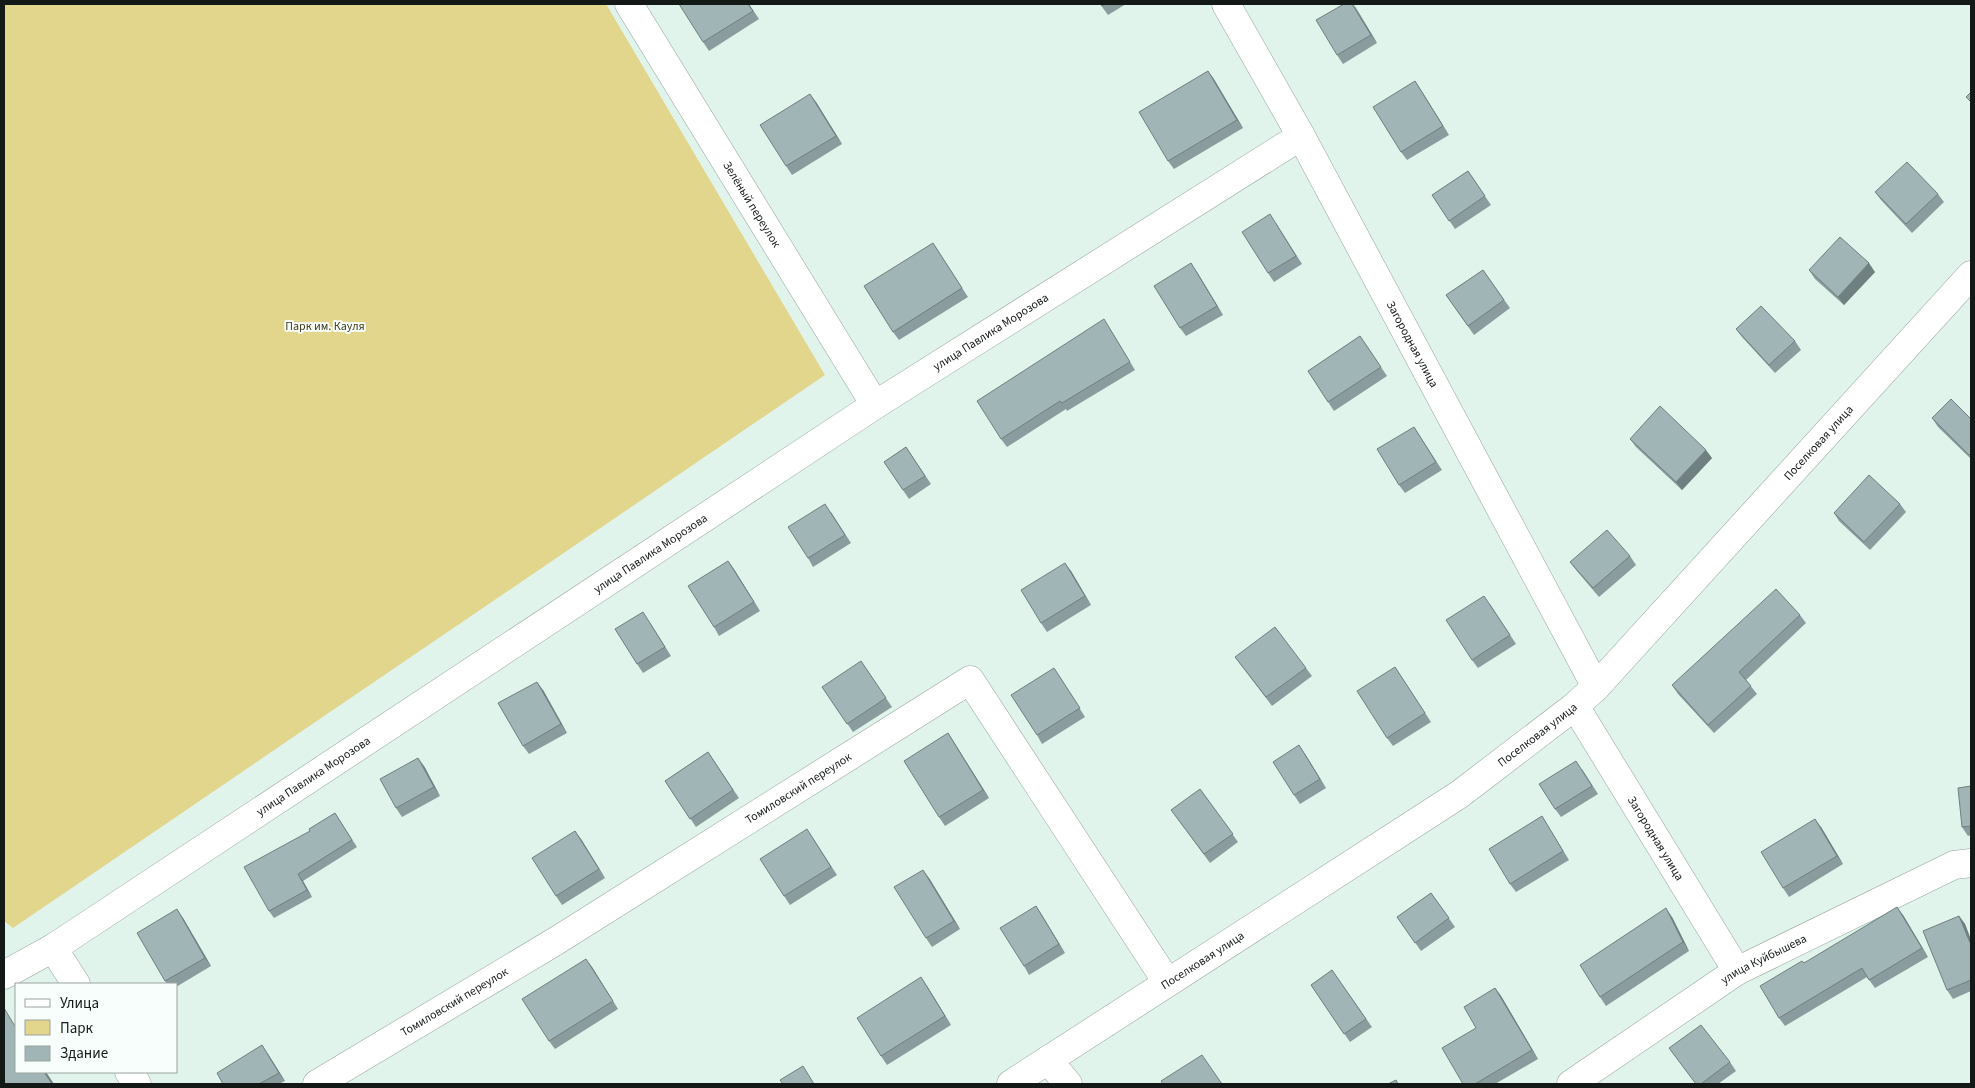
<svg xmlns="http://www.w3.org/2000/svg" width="1975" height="1088" viewBox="0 0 1975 1088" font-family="'Source Sans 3',sans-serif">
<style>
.green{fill:#e2d58c}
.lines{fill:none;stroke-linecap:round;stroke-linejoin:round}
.minor-casing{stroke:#93a49c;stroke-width:29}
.minor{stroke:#fff;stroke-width:28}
.wall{fill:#8a9c9d}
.shaded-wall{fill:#707f7f}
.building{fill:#a0b5b6;stroke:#707f7f}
.labels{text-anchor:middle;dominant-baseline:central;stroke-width:4;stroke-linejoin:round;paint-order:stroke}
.street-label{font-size:12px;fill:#131916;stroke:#f7fefb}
.park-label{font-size:12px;fill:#443d18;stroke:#f7fefb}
</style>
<rect width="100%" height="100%" fill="#e1f4ec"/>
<polygon class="green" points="4,4 606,4 825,375 13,928 4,921"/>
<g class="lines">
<g class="minor-casing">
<g id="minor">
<path id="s1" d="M629,4L875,405"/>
<path id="s2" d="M1226,4L1301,136L1596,687"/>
<path id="s3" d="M1575,706L1737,971"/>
<polyline points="53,948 76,984"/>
<path id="s4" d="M4,975L53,948L875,405L1301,136"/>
<polyline points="1048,1060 1068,1084"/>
<polyline points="129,1072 137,1084"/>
<path id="s5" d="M317,1084L556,941L970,680L1167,982"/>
<path id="s6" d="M1011,1084L1460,794L1575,706L1596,687L1971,275"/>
<path id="s7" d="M1571,1084L1737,971L1954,865L1971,863"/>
</g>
</g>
<use href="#minor" class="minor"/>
</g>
<g class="wall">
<polygon points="749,4 759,19 709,51 703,42"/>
<polygon points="1100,4 1126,4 1108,15"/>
<polygon points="1353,4 1377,43 1343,64 1337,55"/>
<polygon points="1208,71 1243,128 1174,169 1168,161"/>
<polygon points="1415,81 1449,135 1407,160 1401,152"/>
<polygon points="816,102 842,144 792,175 786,166"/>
<polygon points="1468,171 1491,205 1455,229 1432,195"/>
<polygon points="1875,192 1938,194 1944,202 1912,233 1881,200"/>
<polygon points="1276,223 1302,264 1274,282 1268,273"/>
<polygon points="933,243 968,297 899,340 893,332"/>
<polygon points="1483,270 1510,308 1474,335 1446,295"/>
<polygon points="1809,270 1875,272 1844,305 1815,279"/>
<polygon points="1197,272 1223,315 1186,336 1180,328"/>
<polygon points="1109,327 1135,370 1067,411 1066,409 1007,447 1001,439"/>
<polygon points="1736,329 1795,341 1801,350 1775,373 1742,337"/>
<polygon points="1360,336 1387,376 1334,411 1308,371"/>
<polygon points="1932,418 1971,419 1971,459 1938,427"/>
<polygon points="1414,427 1442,470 1405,493 1399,485"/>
<polygon points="1630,439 1712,458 1682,490 1636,447"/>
<polygon points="906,447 931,484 909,499 884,462"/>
<polygon points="1900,504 1906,512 1870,550 1839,521 1834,513"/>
<polygon points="831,512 851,543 813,567 808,558"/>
<polygon points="1630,556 1636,565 1599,597 1576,570 1570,562"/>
<polygon points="728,561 760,611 719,636 714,627"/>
<polygon points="1071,571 1091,605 1047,632 1041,623"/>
<polygon points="1490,604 1516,644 1478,668 1472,660"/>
<polygon points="1800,615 1806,623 1746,680 1757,694 1714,733 1678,694 1672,685"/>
<polygon points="649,621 671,656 643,673 637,664"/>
<polygon points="1235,657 1306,668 1312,676 1272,706"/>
<polygon points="1395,667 1431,722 1393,746 1387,738"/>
<polygon points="867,670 892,707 853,732 822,687"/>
<polygon points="1060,677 1085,717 1042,744 1037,735"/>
<polygon points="543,690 567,733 529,754 523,746"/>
<polygon points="948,733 989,798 945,826 939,817"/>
<polygon points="708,752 739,798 696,827 665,781"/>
<polygon points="1305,754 1326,788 1300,804 1294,795"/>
<polygon points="424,766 440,796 402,817 396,808"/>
<polygon points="1582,769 1598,794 1561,817 1555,809"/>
<polygon points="1971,786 1971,835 1968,836 1962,827"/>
<polygon points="1200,789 1238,842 1210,863 1177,818"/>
<polygon points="335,813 357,847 303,881 312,897 274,918 269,911 310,831"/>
<polygon points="1542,816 1569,860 1516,892 1510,884"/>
<polygon points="1821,827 1843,864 1789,897 1783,888"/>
<polygon points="813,838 837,875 790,905 784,896"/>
<polygon points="581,839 605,878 562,905 556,896"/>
<polygon points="929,878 960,929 932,947 926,938"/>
<polygon points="1431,893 1455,927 1421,951 1397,917"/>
<polygon points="1036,906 1065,953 1029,975 1024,966"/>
<polygon points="1903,915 1928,957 1875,988 1867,977 1785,1026 1779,1018 1804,963"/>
<polygon points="1959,916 1965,924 1971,940 1971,991 1953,999 1947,990"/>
<polygon points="1672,917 1689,951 1606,1006 1600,997"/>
<polygon points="183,918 211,966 176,987 176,984 167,984 165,981"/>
<polygon points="592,967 618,1009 555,1049 549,1041"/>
<polygon points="1332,970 1372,1027 1350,1042 1311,985"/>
<polygon points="927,986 951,1025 887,1065 881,1056"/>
<polygon points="1495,988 1501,996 1538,1059 1495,1084 1463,1084 1476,1028"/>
<polygon points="268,1054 285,1081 279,1084 223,1084"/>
<polygon points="1730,1062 1736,1071 1718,1084 1696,1084"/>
</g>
<g class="shaded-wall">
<polygon points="1353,4 1356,8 1377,43 1371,35"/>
<polygon points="1208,71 1214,79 1243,128 1237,120"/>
<polygon points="1415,81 1421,90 1449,135 1443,126"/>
<polygon points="810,94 816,102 842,144 836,136"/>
<polygon points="1191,263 1197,272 1223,315 1217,306"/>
<polygon points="1869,263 1875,272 1844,305 1838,297"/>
<polygon points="1706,450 1712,458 1682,490 1676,482"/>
<polygon points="728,561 734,569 760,611 754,602"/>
<polygon points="1065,563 1071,571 1091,605 1085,596"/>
<polygon points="537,682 543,690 567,733 561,724"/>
<polygon points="948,733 954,742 989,798 983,790"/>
<polygon points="1299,745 1305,754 1326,788 1320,779"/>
<polygon points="418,758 424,766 440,796 434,787"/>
<polygon points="1815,819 1821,827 1843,864 1837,856"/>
<polygon points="575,831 581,839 605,878 599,869"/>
<polygon points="923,870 929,878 960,929 954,921"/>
<polygon points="298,874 303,881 312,897 307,890"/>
<polygon points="1036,906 1042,915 1065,953 1059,944"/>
<polygon points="1897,907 1903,915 1928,957 1922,948"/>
<polygon points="1666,908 1672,917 1689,951 1683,942"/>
<polygon points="177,909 183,918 211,966 205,958"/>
<polygon points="1959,916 1965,924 1971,940 1971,945"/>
<polygon points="586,959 592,967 618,1009 613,1001"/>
<polygon points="921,977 927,986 951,1025 945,1016"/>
<polygon points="1495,988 1501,996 1538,1059 1532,1050"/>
<polygon points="262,1045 268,1054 285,1081 279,1073"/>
<polygon points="44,1072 46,1072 54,1084 52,1084"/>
</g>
<g class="building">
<polygon points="679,4 748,4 753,11 703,42"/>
<polygon points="1100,4 1106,4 1102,6"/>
<polygon points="1344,4 1352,4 1371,35 1337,55 1316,20"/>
<polygon points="1208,71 1237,120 1168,161 1139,112"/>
<polygon points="1415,81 1443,126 1401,152 1373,107"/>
<polygon points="1971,92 1971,102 1966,97"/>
<polygon points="810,94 836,136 786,166 760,125"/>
<polygon points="1907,162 1938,194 1906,224 1875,192"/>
<polygon points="1468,171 1485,196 1449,221 1432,195"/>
<polygon points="1270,214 1296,256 1268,273 1242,232"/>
<polygon points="1840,237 1869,263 1838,297 1809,270"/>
<polygon points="933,243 962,288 893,332 864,286"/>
<polygon points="1191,263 1217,306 1180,328 1154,286"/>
<polygon points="1483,270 1504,300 1468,326 1446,295"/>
<polygon points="1761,306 1795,341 1769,365 1736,329"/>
<polygon points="1104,319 1130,362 1062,403 1060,401 1001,439 977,401"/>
<polygon points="1360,336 1381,367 1328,402 1308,371"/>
<polygon points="1951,399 1971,419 1971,453 1969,455 1932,418"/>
<polygon points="1660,406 1706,450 1676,482 1630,439"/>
<polygon points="1414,427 1436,462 1399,485 1377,449"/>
<polygon points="906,447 925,476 903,490 884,462"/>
<polygon points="1869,475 1900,504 1864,542 1834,513"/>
<polygon points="825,504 845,535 808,558 788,527"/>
<polygon points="1607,530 1630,556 1593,588 1570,562"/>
<polygon points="728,561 754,602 714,627 688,586"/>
<polygon points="1065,563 1085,596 1041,623 1021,590"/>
<polygon points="1776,589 1800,615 1739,672 1751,686 1708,725 1672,685"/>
<polygon points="1484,596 1510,635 1472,660 1446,620"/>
<polygon points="643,612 665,647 637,664 615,629"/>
<polygon points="1275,627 1306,668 1266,697 1235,657"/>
<polygon points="861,661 886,698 847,724 822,687"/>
<polygon points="1395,667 1425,713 1387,738 1357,691"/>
<polygon points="1054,668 1080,708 1037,735 1011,695"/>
<polygon points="537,682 561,724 523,746 498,703"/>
<polygon points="948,733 983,790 939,817 904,761"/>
<polygon points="1299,745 1320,779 1294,795 1273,762"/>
<polygon points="708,752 733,790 690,819 665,781"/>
<polygon points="418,758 434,787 396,808 380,779"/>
<polygon points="1576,761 1592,786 1555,809 1539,784"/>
<polygon points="1971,786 1971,826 1962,827 1958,788"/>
<polygon points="1200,789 1233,834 1204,854 1171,810"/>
<polygon points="335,813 352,840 298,874 307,890 269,911 244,867 310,831 309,829"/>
<polygon points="1542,816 1563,851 1510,884 1489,849"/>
<polygon points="1815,819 1837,856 1783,888 1761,852"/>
<polygon points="807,829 831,867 784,896 760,859"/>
<polygon points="575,831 599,869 556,896 532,858"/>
<polygon points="923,870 954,921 926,938 894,887"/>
<polygon points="1431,893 1449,918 1415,943 1397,917"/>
<polygon points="1036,906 1059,944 1024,966 1000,928"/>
<polygon points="1897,907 1922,948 1869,980 1862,968 1779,1018 1760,986 1802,961 1804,963"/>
<polygon points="1666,908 1683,942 1600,997 1580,965"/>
<polygon points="177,909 205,958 165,981 137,933"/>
<polygon points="1959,916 1971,945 1971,980 1947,990 1923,931"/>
<polygon points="586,959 613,1001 549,1041 522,999"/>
<polygon points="1332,970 1366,1019 1344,1034 1311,985"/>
<polygon points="921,977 945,1016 881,1056 857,1018"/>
<polygon points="1495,988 1532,1050 1475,1084 1463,1084 1442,1048 1476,1028 1464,1007"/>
<polygon points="4,1008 16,1028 16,1072 44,1072 52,1084 4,1084"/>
<polygon points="1701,1025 1730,1062 1701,1084 1696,1084 1669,1048"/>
<polygon points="262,1045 279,1073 259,1084 223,1084 217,1073"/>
<polygon points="1202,1055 1222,1084 1163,1084 1161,1081"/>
<polygon points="803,1066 814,1084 783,1084 780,1080"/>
<polygon points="1396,1080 1398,1084 1388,1084"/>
</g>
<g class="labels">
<g class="street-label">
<text stroke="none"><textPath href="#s1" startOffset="235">Зелёный переулок</textPath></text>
<text stroke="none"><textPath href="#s4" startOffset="1178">улица Павлика Морозова</textPath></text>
<text stroke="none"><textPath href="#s2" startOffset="388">Загородная улица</textPath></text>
<text stroke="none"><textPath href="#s6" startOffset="1038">Поселковая улица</textPath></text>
<text stroke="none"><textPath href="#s4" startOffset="772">улица Павлика Морозова</textPath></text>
<text stroke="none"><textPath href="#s6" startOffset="632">Поселковая улица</textPath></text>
<text stroke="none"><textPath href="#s4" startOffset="368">улица Павлика Морозова</textPath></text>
<text stroke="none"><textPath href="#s5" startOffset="565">Томиловский переулок</textPath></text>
<text stroke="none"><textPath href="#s3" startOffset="155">Загородная улица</textPath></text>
<text stroke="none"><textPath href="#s6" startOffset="228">Поселковая улица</textPath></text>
<text stroke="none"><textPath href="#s7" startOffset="230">улица Куйбышева</textPath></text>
<text stroke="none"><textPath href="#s5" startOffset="160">Томиловский переулок</textPath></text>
</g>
<g class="park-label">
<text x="325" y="326">Парк им. Кауля</text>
</g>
</g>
<rect width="1975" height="1088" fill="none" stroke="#131916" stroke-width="10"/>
<rect x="15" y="983" width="162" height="90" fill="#f7fefb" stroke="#9ca29f"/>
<rect x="25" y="999" width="25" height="8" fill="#ffffff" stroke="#9ca29f"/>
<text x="60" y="1008" font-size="15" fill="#131916">Улица</text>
<rect x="25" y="1020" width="25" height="15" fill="#e2d58c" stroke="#9ca29f"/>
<text x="60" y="1033" font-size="15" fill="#131916">Парк</text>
<rect x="25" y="1046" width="25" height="15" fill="#a0b5b6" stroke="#9ca29f"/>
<text x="60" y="1058" font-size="15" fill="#131916">Здание</text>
</svg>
